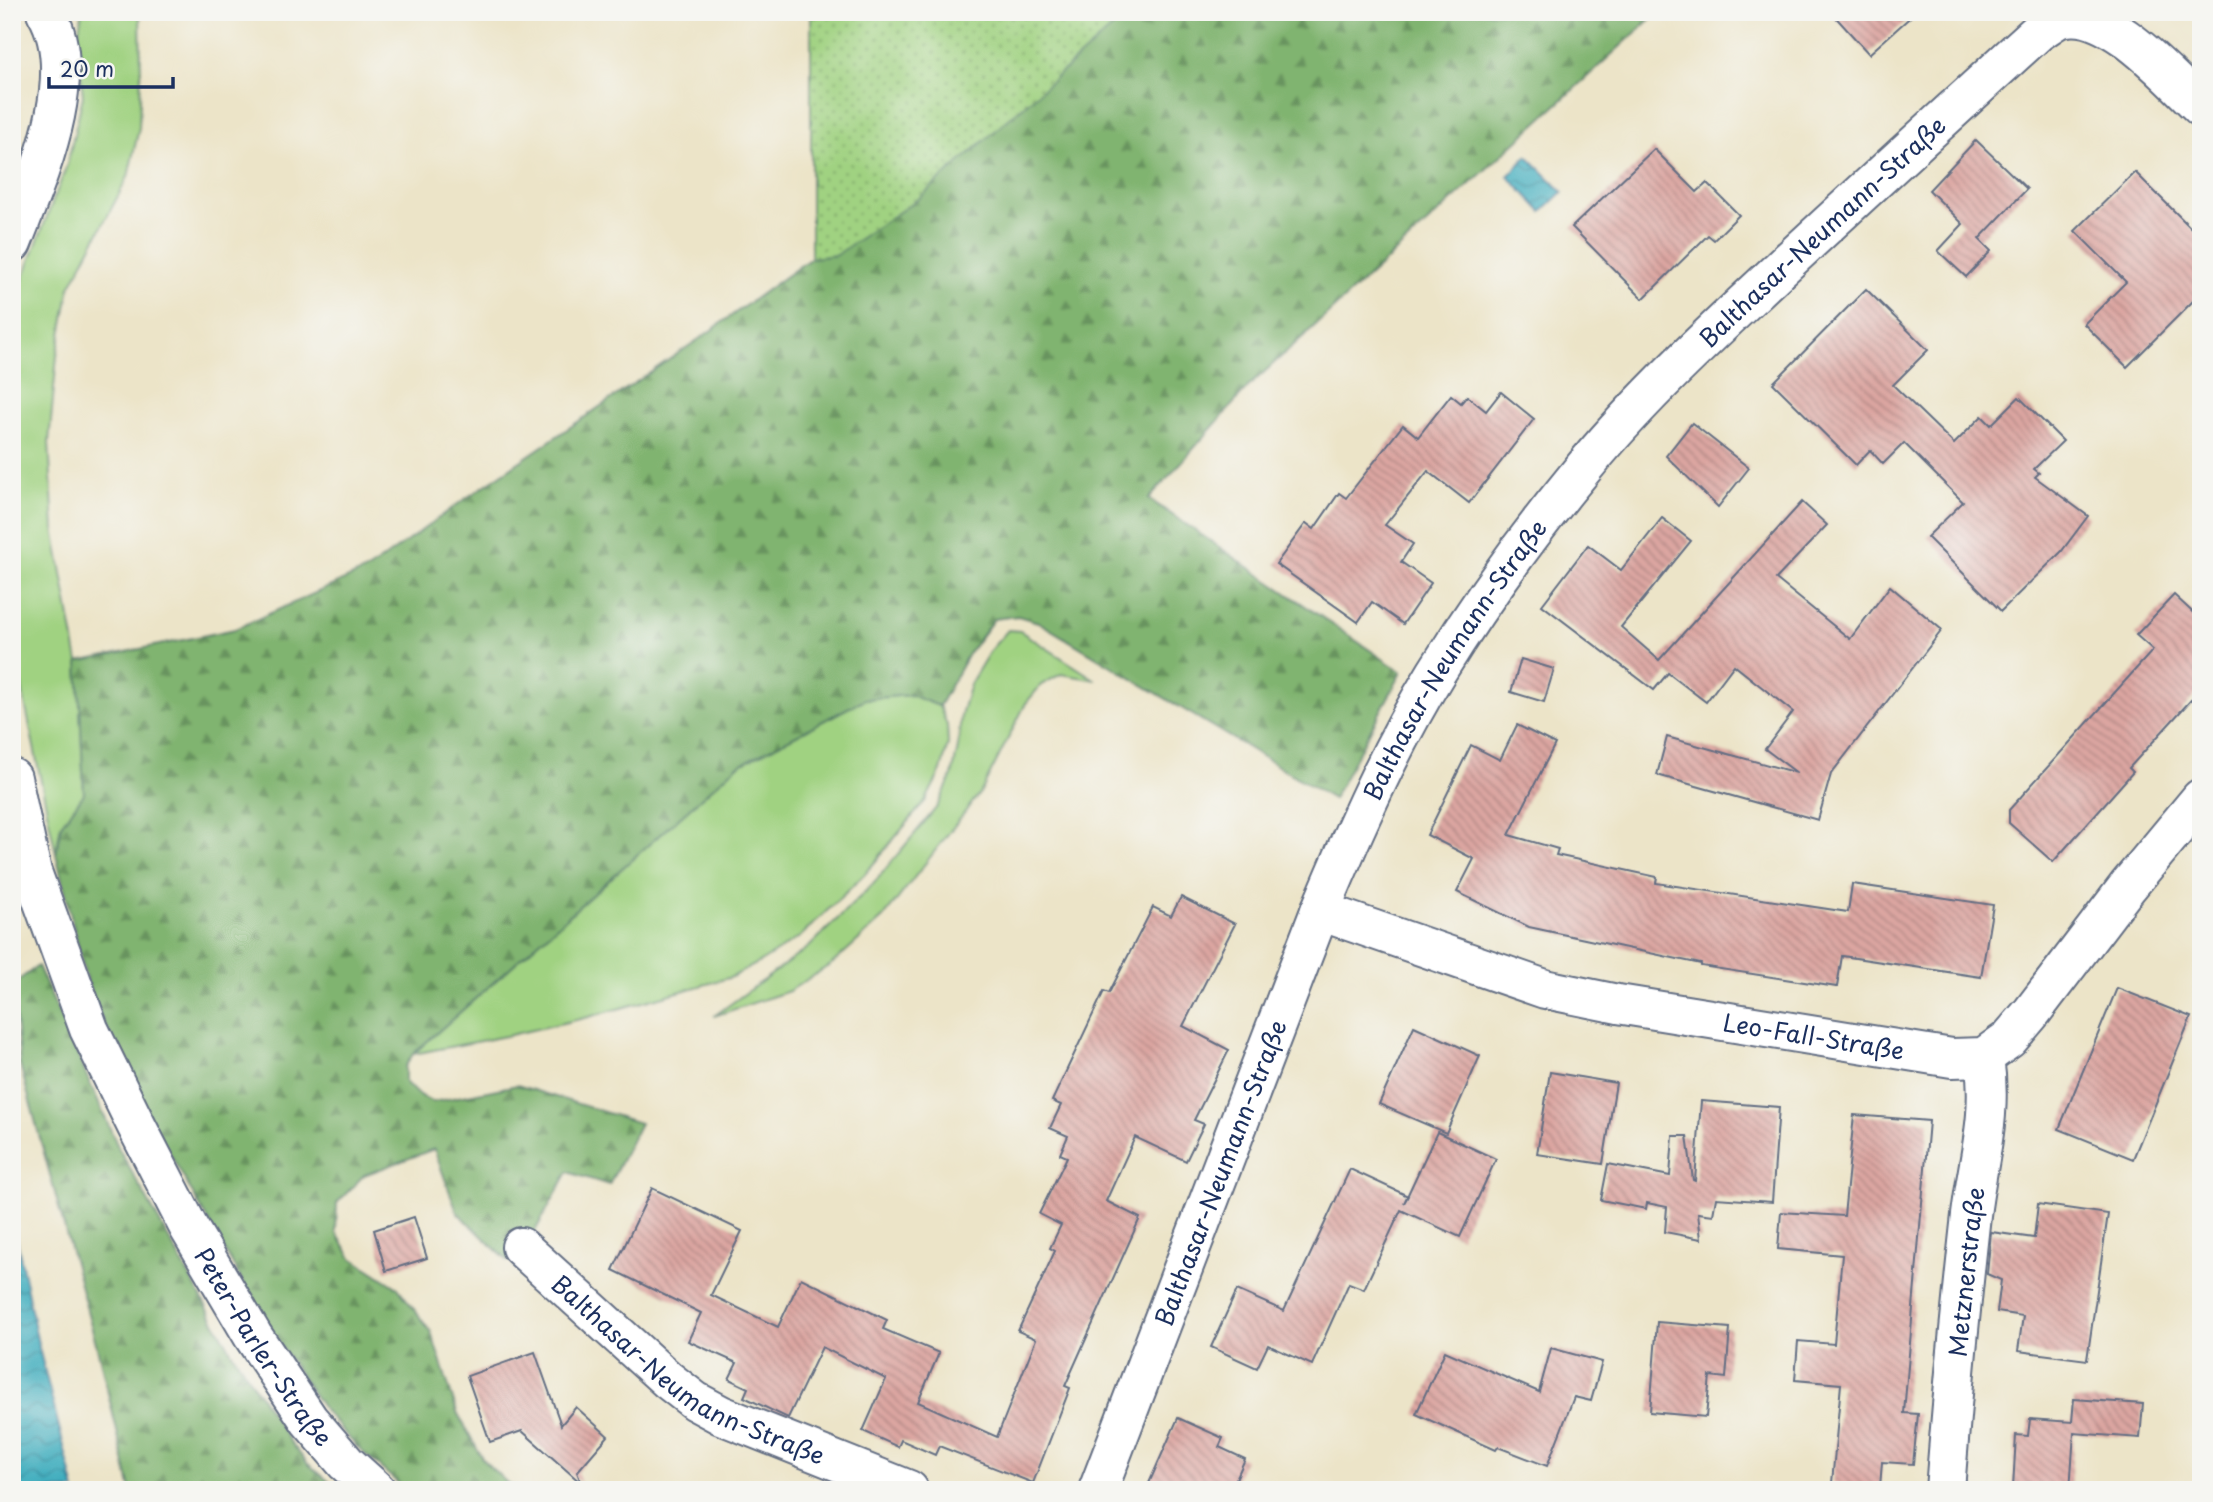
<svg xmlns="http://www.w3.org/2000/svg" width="2213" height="1502" viewBox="0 0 2213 1502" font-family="'Playpen Sans',sans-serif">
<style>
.green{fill:#a0d281;stroke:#5e8070;stroke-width:2}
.forest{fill:url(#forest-firs);stroke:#4e7266;stroke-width:2}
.garden{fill:url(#garden-dots);stroke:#5e8070;stroke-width:2}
.water{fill:url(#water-waves);stroke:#2e6e8e;stroke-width:2}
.building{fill:url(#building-back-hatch)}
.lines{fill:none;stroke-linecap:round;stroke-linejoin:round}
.minor-casing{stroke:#646e83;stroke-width:42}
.minor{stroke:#fff;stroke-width:38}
.labels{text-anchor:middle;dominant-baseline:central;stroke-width:5;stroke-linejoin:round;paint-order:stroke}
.street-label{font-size:24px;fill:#1b2f5e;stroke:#f6f6f2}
</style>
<defs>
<pattern id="forest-firs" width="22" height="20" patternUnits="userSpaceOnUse" patternTransform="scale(1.75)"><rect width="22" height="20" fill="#80b46f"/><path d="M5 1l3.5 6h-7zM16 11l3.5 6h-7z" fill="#68935e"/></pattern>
<pattern id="garden-dots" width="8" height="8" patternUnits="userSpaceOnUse" patternTransform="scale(1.75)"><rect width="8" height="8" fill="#a0d281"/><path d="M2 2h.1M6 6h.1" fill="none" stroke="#82ab6d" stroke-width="1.8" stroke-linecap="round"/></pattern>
<pattern id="water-waves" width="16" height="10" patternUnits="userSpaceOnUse" patternTransform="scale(1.75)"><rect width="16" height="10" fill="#40adbe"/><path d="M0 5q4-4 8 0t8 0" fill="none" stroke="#358d9e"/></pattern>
<pattern id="building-back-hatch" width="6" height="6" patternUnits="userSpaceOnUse" patternTransform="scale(1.75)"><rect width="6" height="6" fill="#dca6a1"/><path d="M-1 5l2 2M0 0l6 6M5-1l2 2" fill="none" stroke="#b28886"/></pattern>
</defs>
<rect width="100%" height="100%" fill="#f6f6f2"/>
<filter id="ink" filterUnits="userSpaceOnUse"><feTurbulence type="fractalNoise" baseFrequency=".0143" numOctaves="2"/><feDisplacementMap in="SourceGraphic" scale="14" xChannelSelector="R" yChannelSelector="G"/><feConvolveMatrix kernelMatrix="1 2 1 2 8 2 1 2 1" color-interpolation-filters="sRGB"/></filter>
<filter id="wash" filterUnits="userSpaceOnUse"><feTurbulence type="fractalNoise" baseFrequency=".00686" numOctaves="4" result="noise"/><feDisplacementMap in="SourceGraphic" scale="28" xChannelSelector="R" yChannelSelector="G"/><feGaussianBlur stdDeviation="1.57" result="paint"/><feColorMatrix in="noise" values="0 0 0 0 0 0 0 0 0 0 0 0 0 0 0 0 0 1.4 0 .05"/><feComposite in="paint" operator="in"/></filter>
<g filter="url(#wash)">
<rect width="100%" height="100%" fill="#ece4c8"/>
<g class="green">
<polygon points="82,12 140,12 141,74 139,128 128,177 70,287 57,356 49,442 54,529 78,662 84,794 61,825 56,854 20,679 12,607 12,307 67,165 83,96 77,41"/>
<polygon points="1008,630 1020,631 1096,680 1061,674 1041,685 1026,703 982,790 883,918 833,963 789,991 714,1016 809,947 874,883 937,807 952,776 958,747 961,715 970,684 991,649"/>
<polygon points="910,695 939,706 947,725 948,744 941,771 926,800 865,874 801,936 762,961 732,977 589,1017 506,1036 413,1054 737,766 865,699"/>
</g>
<g class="forest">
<polygon points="1130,12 1658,12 1249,386 1149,499 1402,672 1333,799 1038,622 1018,616 994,619 968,654 939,706 910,695 865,699 737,766 413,1054 405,1067 405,1082 417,1094 433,1102 517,1085 640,1123 609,1185 568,1172 533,1235 508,1261 457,1212 434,1149 364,1175 337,1203 336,1232 352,1258 398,1288 431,1332 457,1412 483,1460 505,1481 519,1490 406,1490 357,1447 324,1410 268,1327 121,1067 86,979 56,854 61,825 84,794 78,662 235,629 369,569 462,501 702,337 811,258 836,255"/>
<polygon points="38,966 119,1149 231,1351 289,1440 307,1463 339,1490 131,1490 97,1347 20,1065 13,984"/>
</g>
<polygon class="garden" points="811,12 1130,12 918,199 836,255 811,258"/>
<g class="water">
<polygon points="1527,156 1563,192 1542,212 1508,176"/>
<polygon points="12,1216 38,1344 75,1490 12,1490"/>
</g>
<g id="blocks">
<g class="building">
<polygon points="1831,12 1916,12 1869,54"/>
<polygon points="1976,140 2027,189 1979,239 1991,251 1966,277 1938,251 1963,224 1929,190"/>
<polygon points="1654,149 1697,192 1707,183 1739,215 1714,240 1708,235 1643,299 1572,227"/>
<polygon points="2135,172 2201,238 2201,293 2127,367 2084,324 2126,282 2075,231"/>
<polygon points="1866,289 1928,350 1893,385 1954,444 1982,416 1991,425 2019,397 2063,441 2034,469 2039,473 2035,477 2088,516 2061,552 2001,611 1927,537 1963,502 1904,443 1883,464 1870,450 1856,465 1773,383"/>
<polygon points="1501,392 1534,419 1469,503 1428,471 1385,525 1413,544 1401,562 1431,583 1403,624 1372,602 1358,622 1276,564 1306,523 1314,529 1339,493 1346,498 1403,425 1418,437 1451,395 1461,403 1467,396 1486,411"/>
<polygon points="1692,423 1749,468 1718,507 1666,456"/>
<polygon points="1802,502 1827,525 1776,579 1850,639 1890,586 1942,630 1831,774 1818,820 1657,775 1667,737 1797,773 1765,749 1793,712 1734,665 1706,702 1668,673 1654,690 1542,605 1588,545 1621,570 1662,518 1691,541 1621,627 1659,660"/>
<polygon points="2174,595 2201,620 2201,689 2129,768 2133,772 2053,862 2009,823 2009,810 2153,650 2136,635"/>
<polygon points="1521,659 1554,669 1544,702 1511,692"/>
<polygon points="1517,725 1555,744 1509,835 1558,849 1556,855 1657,877 1656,883 1848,912 1852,884 1993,905 1981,977 1842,956 1837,987 1701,966 1701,964 1529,927 1457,892 1474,859 1427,835 1471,745 1500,760"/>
<polygon points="1181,897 1235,924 1183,1026 1229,1050 1194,1120 1204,1124 1186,1161 1135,1137 1106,1201 1140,1218 1065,1386 1070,1388 1033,1483 939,1446 935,1455 901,1440 898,1447 863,1431 886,1379 822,1347 788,1418 744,1397 748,1388 729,1379 737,1363 688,1341 701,1313 613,1270 652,1188 742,1231 711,1295 778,1327 801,1278 887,1320 883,1329 939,1353 918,1402 997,1437 1036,1339 1018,1331 1055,1251 1050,1248 1061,1225 1039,1214 1067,1157 1060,1154 1068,1136 1050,1128 1061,1105 1052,1101 1104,991 1109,993 1153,907 1171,916"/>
<polygon points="2117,988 2191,1017 2133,1159 2059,1129"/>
<polygon points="1414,1026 1480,1056 1446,1133 1379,1104"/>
<polygon points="1550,1072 1616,1083 1603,1164 1537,1154"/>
<polygon points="1701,1101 1779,1107 1772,1202 1716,1198 1713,1215 1698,1213 1701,1239 1665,1232 1667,1207 1647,1203 1646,1209 1601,1200 1608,1164 1670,1176 1673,1136 1687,1136 1693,1180 1695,1181"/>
<polygon points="1854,1115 1929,1121 1904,1413 1918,1414 1913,1464 1882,1462 1880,1487 1832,1483 1841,1384 1795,1380 1798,1341 1834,1344 1842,1255 1778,1249 1781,1212 1844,1216"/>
<polygon points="1437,1132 1496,1159 1460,1237 1401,1210 1364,1289 1349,1283 1312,1365 1268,1345 1257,1368 1211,1347 1237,1290 1284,1311 1350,1169 1408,1196 1404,1203"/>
<polygon points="2038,1204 2108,1214 2087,1360 2018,1351 2023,1316 1997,1312 2001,1280 1987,1274 1991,1232 2034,1238"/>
<polygon points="414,1217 427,1258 386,1271 374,1230"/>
<polygon points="1657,1322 1730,1328 1726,1378 1710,1376 1706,1417 1650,1412"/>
<polygon points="1551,1348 1602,1362 1591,1401 1574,1397 1547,1466 1498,1447 1496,1450 1416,1414 1445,1351 1539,1392"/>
<polygon points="535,1352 561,1425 576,1407 608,1436 577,1472 581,1483 522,1431 490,1442 467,1376"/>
<polygon points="2074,1399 2143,1404 2140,1438 2074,1433 2070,1490 2013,1488 2016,1435 2028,1436 2030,1419 2072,1422"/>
<polygon points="1178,1418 1223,1438 1219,1447 1245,1459 1231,1490 1146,1490"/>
</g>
</g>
</g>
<g filter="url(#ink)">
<use href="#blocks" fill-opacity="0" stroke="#646e83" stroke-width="2"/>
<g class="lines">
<g class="minor-casing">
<g id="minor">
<path d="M12,243C36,180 84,77 46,12"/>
<path id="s1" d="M12,778L32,872L89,1029L136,1125L189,1228L253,1336L309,1420L346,1463L376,1490"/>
<path id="s2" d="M1320,911L1545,989L1618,1004L1952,1058L1984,1057L2009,1039L2032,1012L2128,886L2201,798"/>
<path id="s3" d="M521,1247L668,1380L695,1401L721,1415L909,1490"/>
<path id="s4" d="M1098,1490L1320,911C1354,830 1390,748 1436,673C1478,605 1526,538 1577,476C1634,405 1700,344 1766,282C1856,198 1947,115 2038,32C2045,28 2054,20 2061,18C2108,5 2170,78 2201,107"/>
<path id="s5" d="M1945,1490C1952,1398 1961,1306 1971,1215C1978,1157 1993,1117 1984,1057"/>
</g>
</g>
<use href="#minor" class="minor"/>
</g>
</g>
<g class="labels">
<g class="street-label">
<text stroke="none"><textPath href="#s4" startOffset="1474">Balthasar-Neumann-Straße</textPath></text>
<text stroke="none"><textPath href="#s4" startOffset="906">Balthasar-Neumann-Straße</textPath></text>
<text stroke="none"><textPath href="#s2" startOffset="511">Leo-Fall-Straße</textPath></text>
<text stroke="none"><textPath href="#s4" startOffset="340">Balthasar-Neumann-Straße</textPath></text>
<text stroke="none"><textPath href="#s5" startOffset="219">Metznerstraße</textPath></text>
<text stroke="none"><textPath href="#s1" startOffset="626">Peter-Parler-Straße</textPath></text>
<text stroke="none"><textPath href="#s3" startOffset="210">Balthasar-Neumann-Straße</textPath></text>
</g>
</g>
<rect width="2213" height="1502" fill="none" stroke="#f6f6f2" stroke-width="42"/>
<path d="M49 77v10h124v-10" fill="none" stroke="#1b2f5e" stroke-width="3.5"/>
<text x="60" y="77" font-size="21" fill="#1b2f5e" stroke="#f6f6f2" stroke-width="5" paint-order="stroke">20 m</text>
</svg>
